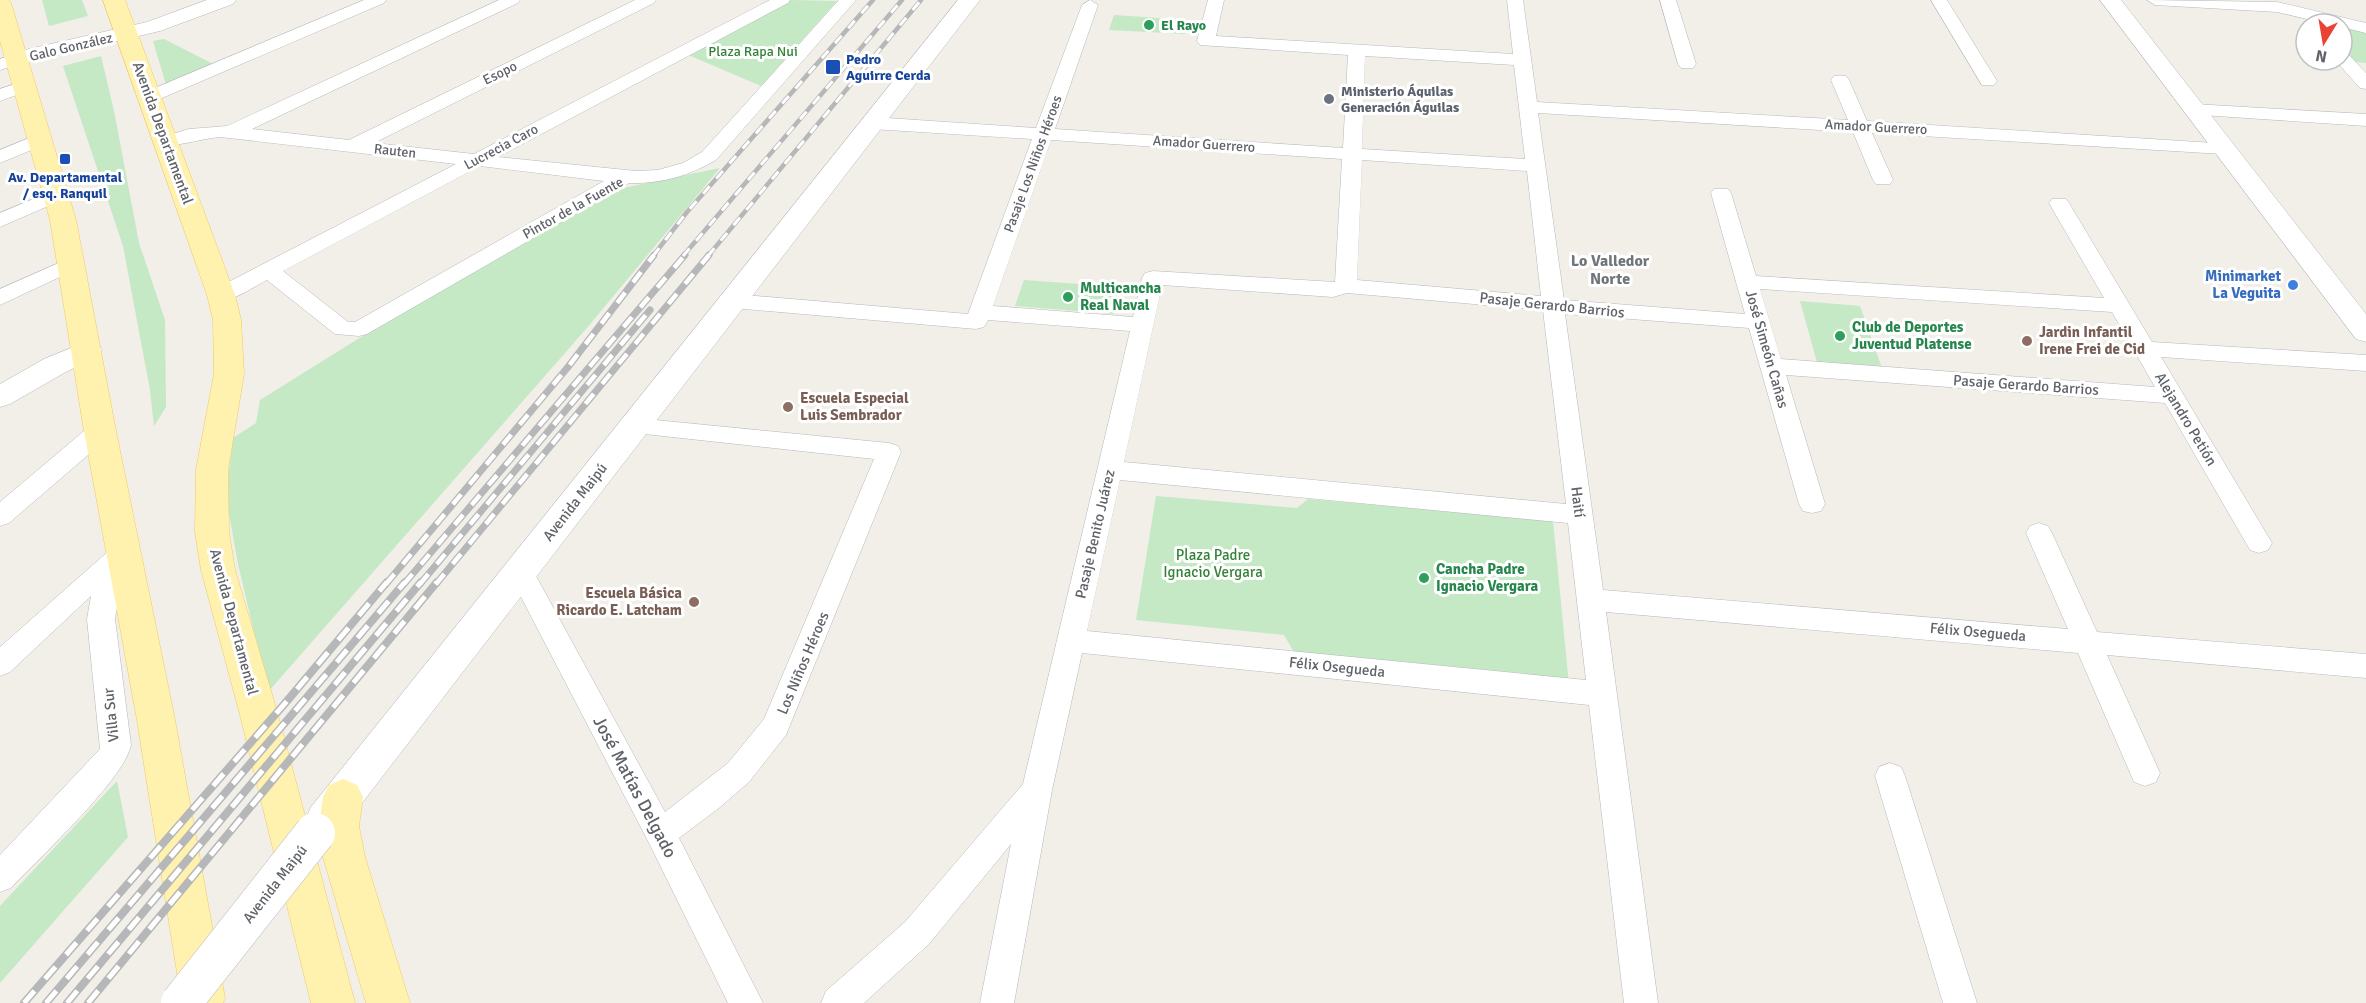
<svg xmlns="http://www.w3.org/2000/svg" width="2366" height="1003" viewBox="0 0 2366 1003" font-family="Signika,sans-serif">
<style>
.green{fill:#c5e8c5}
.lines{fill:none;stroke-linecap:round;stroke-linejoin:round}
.minor-casing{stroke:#b5b8bc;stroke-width:1}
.tertiary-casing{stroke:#b5b8bc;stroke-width:1}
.secondary-casing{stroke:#b6babf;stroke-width:1}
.primary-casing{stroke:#f2c960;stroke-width:1}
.minor{fill:#fff;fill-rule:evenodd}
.tertiary{fill:#fff;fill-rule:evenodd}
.secondary{fill:#fff;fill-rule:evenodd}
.primary{fill:#fff2af;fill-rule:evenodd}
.rail-far2-casing{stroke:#b6b7b8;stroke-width:4.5}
.rail-far1-casing{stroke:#b6b7b8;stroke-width:7}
.rail-casing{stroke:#b6b7b8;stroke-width:8}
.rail-far2{stroke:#fff;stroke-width:3;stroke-dasharray:10;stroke-linecap:butt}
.rail-far1{stroke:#fff;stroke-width:4.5;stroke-dasharray:13;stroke-linecap:butt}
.rail{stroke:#fff;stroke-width:5;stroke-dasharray:16;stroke-linecap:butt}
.secondary-bridge-casing{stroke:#b6babf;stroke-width:41;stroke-linecap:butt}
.secondary-bridge{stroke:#fff;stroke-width:40}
.leisure-dot{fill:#2e9e5b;stroke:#fff;stroke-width:2}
.transit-dot{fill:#1a4fb4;stroke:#fff;stroke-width:2}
.worship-dot{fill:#6b7280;stroke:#fff;stroke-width:2}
.shop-dot{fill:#3f7fe0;stroke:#fff;stroke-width:2}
.education-dot{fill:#8d6e63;stroke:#fff;stroke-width:2}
.labels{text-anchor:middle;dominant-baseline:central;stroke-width:6;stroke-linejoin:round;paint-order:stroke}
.far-leisure-label{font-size:14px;font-weight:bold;fill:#27864d;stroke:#fff;text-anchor:start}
.far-street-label{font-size:14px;fill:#5f6368;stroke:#fff}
.far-park-label{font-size:14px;fill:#348238;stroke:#fff}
.far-transit-label{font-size:14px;font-weight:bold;fill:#164399;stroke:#fff;text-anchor:start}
.far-worship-label{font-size:14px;font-weight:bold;fill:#5b616d;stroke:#fff;text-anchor:start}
.street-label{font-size:15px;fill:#5f6368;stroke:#fff}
.shop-label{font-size:15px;font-weight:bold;fill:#366cbe;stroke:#fff;text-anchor:end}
.leisure-label{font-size:15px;font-weight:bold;fill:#27864d;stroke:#fff;text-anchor:start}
.education-label{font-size:15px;font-weight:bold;fill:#785e54;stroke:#fff;text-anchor:start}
.park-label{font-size:15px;fill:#348238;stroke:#fff}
.neighbourhood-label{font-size:16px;font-weight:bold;fill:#70757a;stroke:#fff}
.near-street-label{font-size:18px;fill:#5f6368;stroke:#fff}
</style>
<rect width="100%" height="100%" fill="#f1efe8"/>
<g class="green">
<polygon points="42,0 82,0 88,16 49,26"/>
<polygon points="790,0 837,1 761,86 686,54"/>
<polygon points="1114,15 1189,20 1185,34 1109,30"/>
<polygon points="2342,27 2366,32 2366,63 2356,62 2342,47"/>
<polygon points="164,39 217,66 167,88 153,41"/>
<polygon points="101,56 114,111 139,243 165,320 166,407 154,426 150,390 123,246 63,66"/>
<polygon points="720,168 586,329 268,692 238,564 226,497 233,438 256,423 260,400 390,319 618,189"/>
<polygon points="1024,280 1120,287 1114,314 1015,306"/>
<polygon points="1800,301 1860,306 1883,371 1818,366"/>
<polygon points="1156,496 1297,508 1308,499 1553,521 1569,685 1294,652 1284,635 1136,620"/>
<polygon points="117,781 128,837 0,983 0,906"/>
</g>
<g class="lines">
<g class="minor-casing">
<g id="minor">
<polygon points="364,0 386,0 384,3 155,101 143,101 140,97 143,93"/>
<path d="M499,0H520L518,3L252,129L349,140L635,0H656L654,3L374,143L474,154L770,0H790L788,3L498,157L636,171L658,170L683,163L702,152L839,0H856L716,160C689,176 660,184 629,183L367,334L359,336L335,334L267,280C251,288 231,304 213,300L210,295L213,290L456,164L220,137C206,138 169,148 159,146L157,142L159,138L189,129L227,126ZM480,166L604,181L355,322H348L283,271Z"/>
<path d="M1090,0L1098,5L1055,129L1343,148L1348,55L1200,45L1197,41L1208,0H1224L1216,36L1513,54L1507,0H1523L1537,102L1848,120L1831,80L1834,76H1846L1849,80L1867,121L2230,144L2233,148L2230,152L2223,154L1872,133L1893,180L1890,184H1876L1873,180L1853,132L1538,113L1564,300L1745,314L1711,193L1714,189H1728L1731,193L1756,276L2104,298L2049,203L2052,199H2066L2069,203L2152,342L2366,355V371L2161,357L2272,543L2268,550L2259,553L2250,550L2165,403L1786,375L1825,504L1821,511L1812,513L1803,511L1799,504L1749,328L1565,314L1603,590L2068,629L2026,533L2030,526L2039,523L2048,526L2052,533L2097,632L2366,654V678L2107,655L2160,773L2156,782L2145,786L2134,782L2078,653L1606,612L1658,1003H1624L1589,705L1082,653L1052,790L1014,1003H980L1011,844L929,944L864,1003H821L826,991L905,922L1023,784L1130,331L988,320L984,327L976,329L733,308L725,306L722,301L725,296L733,294L968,314L1032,139L872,129L865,127L863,123L865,119L872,117L1036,128L1082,5ZM1365,56L1514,65L1525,159L1362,149ZM1051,140L1342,159L1335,282L1153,271L1145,273L1142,278L1133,317L993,306ZM1362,160L1527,171L1541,296L1357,280ZM1162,285L1333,297L1347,293L1543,310L1566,504L1124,462ZM1760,289L2112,312L2155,387L1781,359ZM1120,480L1568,523L1586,680L1087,631Z"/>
<polygon points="1660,0 1676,0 1696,64 1693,68 1681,68 1678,64"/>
<polygon points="1931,0 1947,0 1997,81 1994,85 1982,85"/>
<polygon points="2147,0 2277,2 2366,23 2366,33 2342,27 2342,24 2328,24 2277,12 2155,5"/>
<polygon points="2342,53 2348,54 2366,73 2366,89 2360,88 2335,60 2342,60"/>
<polygon points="15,54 21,55 24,59 21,63 0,70 0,59"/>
<polygon points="24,81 30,82 33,86 30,90 0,101 0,89"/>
<polygon points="2193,104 2366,114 2366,126 2186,114 2184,110 2186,106"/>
<polygon points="39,134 46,136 48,140 46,144 0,163 0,150"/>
<polygon points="55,190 62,192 65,196 62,200 0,227 0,213"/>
<polygon points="70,258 77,259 81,264 77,269 0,305 0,289"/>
<polygon points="635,418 889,443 898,446 901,452 786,735 749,782 719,808 679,838 763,1003 728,1003 649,843 508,572 512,565 521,562 530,565 665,812 728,763 764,719 874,459 626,432 623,426 626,420"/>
<polygon points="100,423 109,425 112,431 109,437 9,523 0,526 0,502 91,425"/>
<path d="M124,539L133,542L137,549L119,595L115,619L131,745C124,780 39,858 11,888L0,892V855L100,749L87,619L91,596L10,672L0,676V647L112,548L115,542Z"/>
<polygon points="1890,763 1901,767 1905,776 1977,1003 1943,1003 1875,776 1879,767"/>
</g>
</g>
<g class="tertiary-casing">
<g id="tertiary">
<polygon points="207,0 236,0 233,4 160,31 15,65 7,64 4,59 7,54 147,22"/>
<polygon points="2100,0 2121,0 2366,314 2366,342 2356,339"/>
<polygon points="88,341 98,344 102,350 98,356 64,373 10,404 0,407 0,384 44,359"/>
</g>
</g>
<g class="secondary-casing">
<polygon id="secondary" points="958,0 980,0 339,833 325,838 311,833 305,820 311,807"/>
</g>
<g class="primary-casing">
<g id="primary">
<polygon points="0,0 9,0 11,3 76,220 116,431 175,720 225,998 223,1003 183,1003 181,998 137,720 84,431 50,220 0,41"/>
<polygon points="103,0 125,0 235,295 241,320 244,374 228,470 229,532 235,570 277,711 355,1003 311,1003 239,711 201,570 195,532 196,470 214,374 213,320 207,295"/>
<polygon points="343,779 357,785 363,797 359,826 365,857 410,1003 366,1003 323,857 319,826 323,797 329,785"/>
</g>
</g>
<use href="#minor" class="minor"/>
<use href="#tertiary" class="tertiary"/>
<use href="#secondary" class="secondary"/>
<use href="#primary" class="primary"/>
<g class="rail-far2-casing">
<g id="rail-far2">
<polyline points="653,256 687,212 873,0"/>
<polyline points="683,256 902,0"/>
<polyline points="708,256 921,0"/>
</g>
</g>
<g class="rail-far1-casing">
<g id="rail-far1">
<polyline points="386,584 568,367 654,255"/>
<polyline points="404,584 685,255"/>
<polyline points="420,584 650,310"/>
<polyline points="436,584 709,255"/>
</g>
</g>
<g class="rail-casing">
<g id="rail">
<polyline points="24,1003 287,701 387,582"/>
<polyline points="46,1003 405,582"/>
<polyline points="67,1003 421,582"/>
<polyline points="88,1003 437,582"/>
</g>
</g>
<use href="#rail-far2" class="rail-far2"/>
<use href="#rail-far1" class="rail-far1"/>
<use href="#rail" class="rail"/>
<g class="secondary-bridge-casing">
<polyline id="secondary-bridge" points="181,1003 315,833"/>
</g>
<use href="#secondary-bridge" class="secondary-bridge"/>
</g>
<g class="leisure-dot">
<circle cx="1149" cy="25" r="6"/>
<circle cx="1068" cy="297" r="6"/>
<circle cx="1840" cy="336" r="6"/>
<circle cx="1424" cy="578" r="6"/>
</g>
<g class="transit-dot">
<rect x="825" y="59" width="16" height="16" rx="3"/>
<rect x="59" y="153" width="12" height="12" rx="3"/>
</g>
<circle class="worship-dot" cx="1329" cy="99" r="6"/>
<circle class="shop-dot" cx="2293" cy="285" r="6"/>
<g class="education-dot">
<circle cx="2027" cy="341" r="6"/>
<circle cx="788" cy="407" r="6"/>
<circle cx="694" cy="602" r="6"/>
</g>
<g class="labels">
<g class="far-leisure-label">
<text x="1161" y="25">El Rayo</text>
</g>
<g class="far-street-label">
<text transform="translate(71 47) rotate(-13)">Galo González</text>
<text transform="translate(500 73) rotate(-26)">Esopo</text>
<text transform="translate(1876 127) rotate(3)">Amador Guerrero</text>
<text transform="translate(1204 144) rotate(4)">Amador Guerrero</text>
<text transform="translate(501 147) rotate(-28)">Lucrecia Caro</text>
<text transform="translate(395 151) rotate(6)">Rauten</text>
<text transform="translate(1033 164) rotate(-70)">Pasaje Los Niños Héroes</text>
<text transform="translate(573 208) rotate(-29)">Pintor de la Fuente</text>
</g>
<g class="far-park-label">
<text x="753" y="51">Plaza Rapa Nui</text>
</g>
<g class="far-transit-label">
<text x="846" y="59">Pedro<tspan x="846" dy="16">Aguirre Cerda</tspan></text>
<text x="65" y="177" text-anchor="middle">Av. Departamental<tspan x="65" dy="16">/ esq. Ranquil</tspan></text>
</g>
<g class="far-worship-label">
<text x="1341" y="91">Ministerio Águilas<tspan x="1341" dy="16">Generación Águilas</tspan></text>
</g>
<g class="street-label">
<text transform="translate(163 133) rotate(70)">Avenida Departamental</text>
<text transform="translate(1552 305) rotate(6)">Pasaje Gerardo Barrios</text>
<text transform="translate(1767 349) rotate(74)">José Simeón Cañas</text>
<text transform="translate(2026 385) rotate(4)">Pasaje Gerardo Barrios</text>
<text transform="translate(2186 419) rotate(59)">Alejandro Petión</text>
<text transform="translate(575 502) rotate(-52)">Avenida Maipú</text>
<text transform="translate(1578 502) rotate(83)">Haití</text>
<text transform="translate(1095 534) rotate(-77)">Pasaje Benito Juárez</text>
<text transform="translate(234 622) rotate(75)">Avenida Departamental</text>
<text transform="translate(1978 632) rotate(5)">Félix Osegueda</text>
<text transform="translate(803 663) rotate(-67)">Los Niños Héroes</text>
<text transform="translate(1337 667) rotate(6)">Félix Osegueda</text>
<text transform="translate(111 715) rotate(-96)">Villa Sur</text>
<text transform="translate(275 884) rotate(-52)">Avenida Maipú</text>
</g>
<g class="shop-label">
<text x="2281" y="276">Minimarket<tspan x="2281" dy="17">La Veguita</tspan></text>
</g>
<g class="leisure-label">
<text x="1080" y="288">Multicancha<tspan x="1080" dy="17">Real Naval</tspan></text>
<text x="1852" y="327">Club de Deportes<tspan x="1852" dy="17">Juventud Platense</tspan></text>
<text x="1436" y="569">Cancha Padre<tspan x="1436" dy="17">Ignacio Vergara</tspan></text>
</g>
<g class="education-label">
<text x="2039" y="332">Jardin Infantil<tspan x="2039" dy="17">Irene Frei de Cid</tspan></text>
<text x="800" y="398">Escuela Especial<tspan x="800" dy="17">Luis Sembrador</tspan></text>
<text x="682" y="593" text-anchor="end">Escuela Básica<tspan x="682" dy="17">Ricardo E. Latcham</tspan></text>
</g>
<g class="park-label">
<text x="1213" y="555">Plaza Padre<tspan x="1213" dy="17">Ignacio Vergara</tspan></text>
</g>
<g class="neighbourhood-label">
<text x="1610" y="261">Lo Valledor<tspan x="1610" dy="18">Norte</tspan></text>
</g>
<g class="near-street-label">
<text transform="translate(635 787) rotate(62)">José Matías Delgado</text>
</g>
</g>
<g transform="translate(2324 42) rotate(191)"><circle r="28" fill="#ffffff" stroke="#bfc1c3" stroke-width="1.5"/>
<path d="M0-4.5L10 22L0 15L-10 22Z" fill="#ea4335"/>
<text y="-9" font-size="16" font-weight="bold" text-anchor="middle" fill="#5f6368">N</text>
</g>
</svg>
